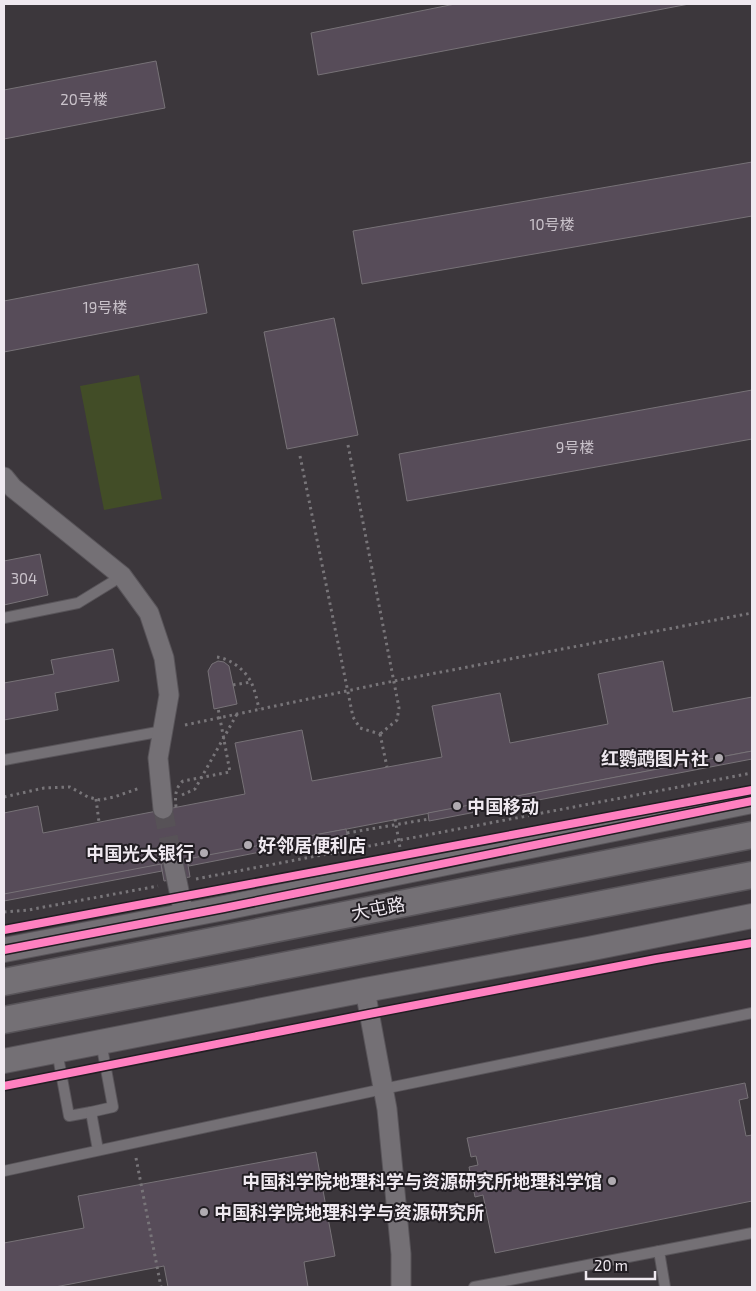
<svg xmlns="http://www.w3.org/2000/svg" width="756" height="1291" viewBox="0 0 756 1291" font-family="'Exo 2','Noto Sans SC',sans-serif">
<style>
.green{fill:#424d27}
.building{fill:#574c59;stroke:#777277}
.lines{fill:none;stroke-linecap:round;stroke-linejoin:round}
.minor-tunnel{stroke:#575257;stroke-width:19;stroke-dasharray:19 9;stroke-linecap:butt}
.service-casing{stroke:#585459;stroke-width:12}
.minor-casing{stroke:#585459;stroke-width:21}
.tertiary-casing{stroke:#585459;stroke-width:26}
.secondary-casing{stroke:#585459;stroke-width:29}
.path{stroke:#787579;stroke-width:3;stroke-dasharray:2.5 4;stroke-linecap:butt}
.service{stroke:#747075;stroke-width:10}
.minor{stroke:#747075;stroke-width:19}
.tertiary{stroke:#747075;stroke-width:24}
.secondary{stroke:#747075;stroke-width:26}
.path-bridge{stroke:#787579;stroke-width:3;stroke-dasharray:2.5 4;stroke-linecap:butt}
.cycleway-casing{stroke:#221e23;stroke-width:11}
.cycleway{stroke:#ff80c0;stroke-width:8}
.poi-dot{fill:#b0abb1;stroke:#221e23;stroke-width:2}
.labels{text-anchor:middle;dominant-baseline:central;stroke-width:4;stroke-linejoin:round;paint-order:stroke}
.number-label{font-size:15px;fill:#c9c2ca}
.poi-label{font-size:18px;font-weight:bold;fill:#efe9f0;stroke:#221e23;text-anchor:end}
.street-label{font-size:18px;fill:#efe9f0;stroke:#221e23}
</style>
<rect width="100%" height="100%" fill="#3c373c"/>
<polygon class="green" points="139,375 162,499 104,510 80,386"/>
<g class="building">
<polygon points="455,4 689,4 318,75 311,33"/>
<polygon points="156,61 165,108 4,139 4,90"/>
<polygon points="752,162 752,216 362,284 353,231"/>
<polygon points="198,264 207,313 4,352 4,301"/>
<polygon points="334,318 358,435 287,449 264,332"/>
<polygon points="752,390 752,439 407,501 399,454"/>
<polygon points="40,554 48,595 4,605 4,561"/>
<polygon points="113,649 119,681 55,693 58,710 4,720 4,683 54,674 51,660"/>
<polygon points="218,661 224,662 229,666 237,704 214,709 208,671 212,664"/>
<polygon points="663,661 673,712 752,697 752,751 4,895 4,813 38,806 43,833 245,794 235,743 302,730 312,781 442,757 432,706 500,693 510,743 608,724 598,674"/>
<polygon points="752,751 752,759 429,821 428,813"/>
<polygon points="346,829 347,835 189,866 187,859"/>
<polygon points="187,859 190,877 183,878 180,860"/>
<polygon points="168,863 171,880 164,881 161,864"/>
<polygon points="161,864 162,871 4,901 4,894"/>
<polygon points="745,1083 748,1098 739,1100 746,1136 752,1135 752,1201 495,1253 483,1195 475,1197 469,1167 478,1165 476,1156 471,1157 467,1138"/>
<polygon points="316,1152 335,1256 304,1262 308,1287 168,1287 164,1266 55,1287 4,1287 4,1243 84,1228 78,1196"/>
</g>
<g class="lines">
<polyline class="minor-tunnel" points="163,809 173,862"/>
<g class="service-casing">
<g id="service">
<polyline points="4,618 78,603 122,576"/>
<polyline points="4,760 163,731"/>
<polyline points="57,1051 69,1116 91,1112"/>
<polyline points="98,1150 91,1112 113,1107 101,1042"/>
<polyline points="4,1171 383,1089 752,1013"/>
<polyline points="659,1251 665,1287"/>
<polyline points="474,1287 752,1233"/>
</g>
</g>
<g class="minor-casing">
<g id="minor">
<polyline points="4,477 13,488 122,576 149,613 164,658 169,695 158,758 163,809"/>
<polyline points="173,862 184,915"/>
<polyline points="365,990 387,1109 401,1254 401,1287"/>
</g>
</g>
<g class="tertiary-casing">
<g id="tertiary">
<polyline points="4,950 224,908 752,801"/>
<polyline points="4,1061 365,990 588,949 752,916"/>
</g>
</g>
<g class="secondary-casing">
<g id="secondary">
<polyline points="4,982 752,835"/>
<polyline points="4,1020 752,875"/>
</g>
</g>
<g class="path">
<polyline points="348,445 399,708 397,720 380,734"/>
<polyline points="300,456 353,717 360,728 380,734"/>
<path d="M217,657C231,659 245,670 251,682C255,690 257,700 259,709"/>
<polyline points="233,685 251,682"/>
<polyline points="185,725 394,681 752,613"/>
<polyline points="380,734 387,767"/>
<polyline points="182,795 195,789 237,714"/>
<polyline points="4,797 44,788 70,787 88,797 100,800 114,797 140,788"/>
<polyline points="96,799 99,822"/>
<polyline points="395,819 400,848"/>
<polyline points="347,833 429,819"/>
<polyline points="196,879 752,773"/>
<polyline points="4,912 28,910 158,886"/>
<polyline points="136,1158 161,1287"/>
</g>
<use href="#service" class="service"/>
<use href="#minor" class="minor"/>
<use href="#tertiary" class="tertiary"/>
<use href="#secondary" class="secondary"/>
<path class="path-bridge" d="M176,807C175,796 175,788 183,781L230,772L218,708"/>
<g class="cycleway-casing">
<g id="cycleway">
<polyline points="4,930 752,790"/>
<polyline points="4,950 224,908 752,801"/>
<polyline points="4,1086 369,1014 656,959 752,943"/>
</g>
</g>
<use href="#cycleway" class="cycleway"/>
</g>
<g class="poi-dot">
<circle cx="719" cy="758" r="5"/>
<circle cx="457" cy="806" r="5"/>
<circle cx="248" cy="845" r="5"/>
<circle cx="204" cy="853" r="5"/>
<circle cx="612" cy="1181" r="5"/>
<circle cx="204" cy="1212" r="5"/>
</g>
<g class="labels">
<g class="number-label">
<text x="84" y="99">20号楼</text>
<text x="552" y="224">10号楼</text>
<text x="105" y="307">19号楼</text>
<text x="575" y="447">9号楼</text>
<text x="24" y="578">304</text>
</g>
<g class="poi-label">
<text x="709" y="758">红鹦鹉图片社</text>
<text x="467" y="806" text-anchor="start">中国移动</text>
<text x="258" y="845" text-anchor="start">好邻居便利店</text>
<text x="194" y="853">中国光大银行</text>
<text x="602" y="1181">中国科学院地理科学与资源研究所地理科学馆</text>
<text x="214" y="1212" text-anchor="start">中国科学院地理科学与资源研究所</text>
</g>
<g class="street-label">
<text transform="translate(378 908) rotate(-11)">大屯路</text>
</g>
</g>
<rect width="756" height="1291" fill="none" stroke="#efe9f0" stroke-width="10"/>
<path d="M586 1271v8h69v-8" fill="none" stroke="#efe9f0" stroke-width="2.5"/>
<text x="594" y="1271" font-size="15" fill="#efe9f0" stroke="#221e23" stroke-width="4" paint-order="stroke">20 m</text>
</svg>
